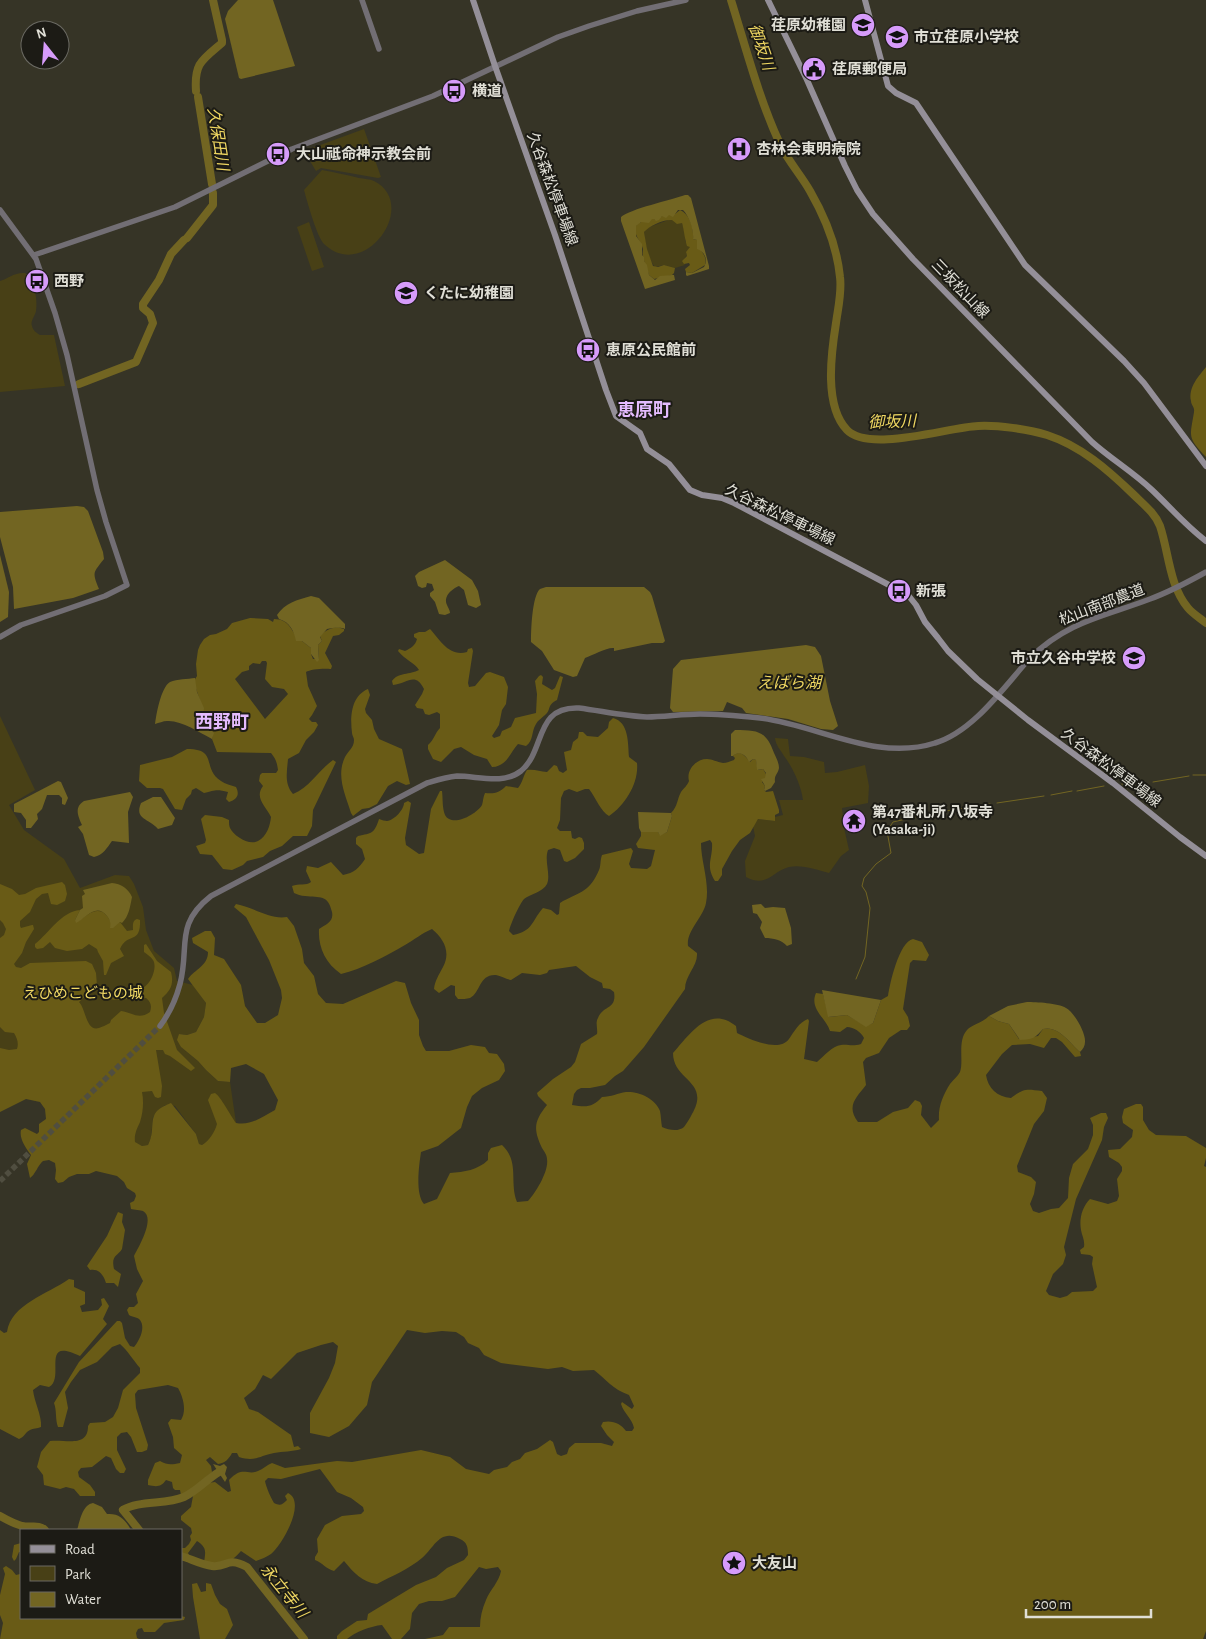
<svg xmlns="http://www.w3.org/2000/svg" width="1206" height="1639" viewBox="0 0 1206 1639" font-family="'Alegreya Sans','Noto Sans JP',sans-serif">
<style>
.green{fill:#484016}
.forest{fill:#695b16;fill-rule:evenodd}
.water{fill:#726522}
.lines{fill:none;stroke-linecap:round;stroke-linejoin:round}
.stream{stroke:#726522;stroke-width:1}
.river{stroke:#726522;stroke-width:8}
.tertiary-tunnel{stroke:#504e40;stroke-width:5.5;stroke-dasharray:5.5 3;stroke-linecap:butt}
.tertiary{stroke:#726e74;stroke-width:5.5}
.secondary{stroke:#948f98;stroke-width:6}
.labels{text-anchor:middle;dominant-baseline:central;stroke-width:4;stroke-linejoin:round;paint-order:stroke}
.poi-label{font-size:15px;font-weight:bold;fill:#e0dfd6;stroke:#1c1b15;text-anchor:start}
.street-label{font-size:15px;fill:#e0dfd6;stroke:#1c1b15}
.park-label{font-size:15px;fill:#f3db65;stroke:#1c1b15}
.water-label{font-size:16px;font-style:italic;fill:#eed661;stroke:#1c1b15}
.quarter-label{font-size:18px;font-weight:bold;fill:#e4bbfe;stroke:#1c1b15}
</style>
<rect width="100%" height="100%" fill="#363426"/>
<g class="green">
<polygon points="364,129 381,177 378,178 321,168 316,171 304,151"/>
<path d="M322,170C334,172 347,175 359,178C364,179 370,179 374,181C420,204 365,283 324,244C317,237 307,201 304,190Z"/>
<path d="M671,219L682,223L686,237L685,241L691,247L686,253L687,256L685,257L684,264L685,265L675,268L664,265L655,267C648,259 645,242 644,232L647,228Z"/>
<polygon points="309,222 324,267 312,271 297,227"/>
<path d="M25,273C34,278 38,300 36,311C35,316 30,321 32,326C33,331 37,333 40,335H54L65,386L0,392V281C9,278 15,272 25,273Z"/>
<polygon points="0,716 35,790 9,805 24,830 64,859 80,888 115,875 129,876 134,884 143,907 146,930 154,951 174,968 177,981 193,985 206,1003 204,1017 196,1032 187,1035 179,1034 181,1047 198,1061 206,1070 218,1081 230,1082 236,1123 202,1145 199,1144 196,1134 175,1106 165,1105 153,1117 151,1138 148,1145 142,1146 0,1076"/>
<path d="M775,738L788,739L790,756L804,757L824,762L825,773L837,772L865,765L869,786L868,803L842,808L843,817L842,819L849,850L841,856L829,873C818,870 801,864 789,867C771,872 767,888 746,877L745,861L755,836L753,826L758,819L775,821V817L783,815L779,800H803C801,785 793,768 784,756C780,749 776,746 775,738Z"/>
</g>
<g class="forest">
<path d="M680,210C690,214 694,229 693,239L697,240C698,251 708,254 705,265L692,273L686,272L685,269L690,265L689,263L684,264L682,261L687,256L686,252L690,247L687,246C685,240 684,230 682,223L677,224L672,220C664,219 649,226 644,232L647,249L653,266L658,267L664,265L675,268L674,273L672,275L654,279L649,275C647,268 644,263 643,256C642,254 643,251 643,249C641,241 633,235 636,226C638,221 650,220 654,218L655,220L662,216L675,214Z"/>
<path d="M1206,367V457C1187,437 1190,437 1194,412C1195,407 1191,405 1191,401C1188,387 1199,376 1206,367Z"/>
<path d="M250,618L268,619L273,622L274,619C289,619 291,630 299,640L302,641L311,648V654L313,659H319L318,645L322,641L320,636C326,629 335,625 344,629V631L339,635L333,636L325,653L332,666L331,669C325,668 310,669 306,672L308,686L317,706L312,715L309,719L312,722H316L318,725L314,732L306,740L299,753L288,759C287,771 284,784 293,794C310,787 319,770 333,760L336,762L313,810L312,826L307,836H293L282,846L270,851L263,857L247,861L243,865L232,870L223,869L212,855L200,854L196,846L205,843L206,840L201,819L205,815L222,817L229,820C229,823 229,826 230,828C234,836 249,846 258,841C267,836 270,826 271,817C266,806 254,798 263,786L259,781L260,775L262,773H276L278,770C277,763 276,759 271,753L217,752L212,739L213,733L210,729V725L203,717C203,703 197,695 194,681L197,676L196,664L198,650L200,645L204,639L210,635L216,634L227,629L232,623ZM262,661H266L267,663L265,679L272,687L284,689L288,694L265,719L235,679L242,672L249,670V666L253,663L260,664Z"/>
<path d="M430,629C440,640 449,657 467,652L468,649L472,648L473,651L468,683L469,687L475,686L486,673L490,672L504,677L508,687L506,704L502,710L499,725L492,736L494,738L500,736L502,731L511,727L515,718L536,713L537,694L535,681L539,676L541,675L543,677L542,684L552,690L555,688L560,676L563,677L557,700C546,706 552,709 545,715C542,718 538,720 536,724C531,732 534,740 526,746L518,744C510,753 506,767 492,767L487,759L474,755L461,747L454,749L441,762L433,759L428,749V745C434,740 435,733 440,728V714L437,712L429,715L425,714L423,709L417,708L415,705L422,694L424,689C415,671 407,684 393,685L392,681C398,672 410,675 419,670C415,663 405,660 398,651L399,649L405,651C411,648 415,646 417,639L414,637V634L419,632H425Z"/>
<path d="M368,689L370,695L365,709L366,713L372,720L374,729L379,739L402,749L410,784L406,785L397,781L388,786L377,804L369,808L362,809L353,816L351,813C345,794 336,776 345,757C348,751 354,748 354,740C354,738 352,735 352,733C350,717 351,696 368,689Z"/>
<path d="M613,718C629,722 628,743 629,757L637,763C639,783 625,805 609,816C601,812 596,798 589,789H585L577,792L569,789L564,791L561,798L560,820L557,828L560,831H571L572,838L575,839L579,837L582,838L584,843V849L575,858L567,862L564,861L560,850L554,848L548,850C544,861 551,874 547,884C543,892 530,894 524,899C519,905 511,923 509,931L513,935C533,931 531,922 543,908L551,910L557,915L559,914L560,903L563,901C581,892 590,891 599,870C601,866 600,860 602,855L631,848L633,851L629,864L631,868L647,869L651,866L655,850L638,848L636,844L641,836V832H658L660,835L667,832L672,816L671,813C678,806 677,799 681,792C684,788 687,786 689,781C686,770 696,759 707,759C712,759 717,762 723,763C727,763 730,761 734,760L735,758L733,756C740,749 745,756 750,762L753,759L756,760L758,770L763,769L766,774V778L762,782L765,786L764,790L766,792L773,791L779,810V813L775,815V821L758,819L750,833L740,840L732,851L722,869V875L718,881H715C705,865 713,859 712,843L710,840L701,843C701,862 710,883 706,903C703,918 686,931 688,946L697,953C698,966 685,975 685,989L644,1047L623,1071L615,1076L605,1085L590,1088H581L577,1090L574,1094L572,1105C586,1107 592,1108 602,1097C611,1097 618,1093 626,1092C638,1091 655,1098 660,1111C661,1116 661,1122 662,1127C669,1130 678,1132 684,1127C687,1123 690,1118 692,1114C711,1081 673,1081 673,1053C689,1035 709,1004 736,1026L737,1033C749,1039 779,1053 789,1039C794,1032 799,1022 808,1019L809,1021L804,1059L817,1062C824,1056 832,1046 841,1045C849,1044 851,1047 861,1044L864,1038C861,1032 854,1027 847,1027L840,1032L830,1031C826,1018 809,1009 816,993L823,994L829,1017L847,1015L866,1026L873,1023L881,1000L888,996C890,983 899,942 913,939L922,942L929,955L926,961L913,960L910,963L903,1009L908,1017L910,1026L907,1030H901L889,1038L879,1053L866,1058L863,1062L866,1085C856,1098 846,1106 858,1122H877L893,1112L908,1108L915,1100L920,1102L922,1106L921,1115L931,1128L939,1120C938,1107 943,1095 950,1084C953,1080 958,1076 960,1072C964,1061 957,1041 967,1030C971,1025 982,1023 989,1016L998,1021L1009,1024L1019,1039L1038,1036L1043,1029C1058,1025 1070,1043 1080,1052L1081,1056L1075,1057L1062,1042L1056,1038H1051L1044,1048L1030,1044L1012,1045L1002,1054L986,1075C988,1088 997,1097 1011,1098C1024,1088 1026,1089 1042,1091L1047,1098L1044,1111L1034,1124L1017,1166L1018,1172L1031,1177L1036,1182L1034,1194L1030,1204L1033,1211L1039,1213L1051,1209L1059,1208L1068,1198L1069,1178L1073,1164L1088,1149L1093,1135V1125L1090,1118L1101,1113H1106L1108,1118L1104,1127L1102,1140L1076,1199L1064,1247L1066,1255L1063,1264L1053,1274L1046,1291L1049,1295L1060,1298L1067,1296L1072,1292L1093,1291L1097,1287L1092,1264L1093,1257L1090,1255L1081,1254L1080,1250L1084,1247C1085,1240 1082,1236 1081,1230C1079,1219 1082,1207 1090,1199L1108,1204L1117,1201L1119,1196L1117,1179L1122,1171V1167L1119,1163L1109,1157L1108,1150L1120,1149L1132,1137L1133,1130L1123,1123L1122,1117L1124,1109L1136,1104H1141L1143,1107V1120L1149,1130L1156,1135L1186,1136L1206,1148V1158L1204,1166L1206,1167V1631L1203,1639H425L443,1635L449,1627H480C480,1618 482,1609 486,1600C490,1590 499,1582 501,1571L498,1567L486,1569L479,1567L455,1597L442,1601H429L419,1604L412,1613L410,1629L401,1639H392L382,1625C371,1626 355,1632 347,1639H337V1636L342,1631L357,1621L367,1620L368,1614L416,1585L436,1577L447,1568L464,1560L468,1555C468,1547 467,1542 460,1539C440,1528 434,1548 422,1558C409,1569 392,1576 377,1584C362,1582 354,1573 344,1561L334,1571C326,1569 323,1563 315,1560V1557L318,1552L317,1539L325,1525L342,1516L361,1514L364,1511L363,1507L351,1498L337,1492L320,1469L281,1479L268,1478L265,1481C266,1487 271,1498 274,1503C280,1506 282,1505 287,1500L285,1496L288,1493C307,1502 282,1545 271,1554C267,1557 261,1559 256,1561L241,1551C230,1564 223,1563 208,1566L204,1563C205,1553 208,1548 197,1541L188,1553L190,1557L197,1559V1561L195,1562L181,1557V1548H185L189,1544L191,1540L190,1536L192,1533L191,1528L181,1520V1516L191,1507L193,1496L197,1490L208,1483L215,1482L228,1492L231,1491L229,1480C243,1465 247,1476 258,1471C263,1469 267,1465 272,1463L285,1468L337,1461L352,1462L421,1450L450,1457L466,1469L489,1474L494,1470L507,1467L512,1462L520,1459L525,1453L537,1449L550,1440L553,1442L557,1454L561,1456L567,1454L569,1448L575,1443H601L612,1446L614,1442L607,1435L601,1426L603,1422C613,1420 621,1424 626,1431H632L634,1428C632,1418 624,1414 621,1404L622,1402L632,1409L634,1406L629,1395C612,1389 607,1380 594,1370L573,1371L562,1367L548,1369L501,1363L484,1355L479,1348L468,1343L464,1337L456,1332L442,1331L425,1333L407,1330L372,1382L367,1405L349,1426L329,1437L310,1433V1413L329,1378L335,1363L338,1346L333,1342L321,1345L297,1353L271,1379L263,1375L255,1389L244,1398L249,1409L258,1412L291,1435L294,1447L298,1446L301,1449C292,1452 283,1451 274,1453C259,1456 255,1462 239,1457L237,1453H232C229,1459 225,1463 218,1464L210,1457L206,1460L211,1466L212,1472L186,1494L181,1495L180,1490H175L173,1488L172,1482L166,1480C161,1487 157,1487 148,1485V1480L155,1463L160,1461C167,1465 171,1465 180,1463L182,1455L174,1448L173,1437L168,1423L171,1419L181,1420C187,1410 183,1397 178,1388L168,1385L138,1390L135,1394L136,1408L148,1445L147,1450L142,1452H137L131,1437L127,1432L121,1433L117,1437V1450L126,1469L124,1473H120L116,1469L111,1458L106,1456L92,1467L81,1468L78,1472L79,1477L90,1485L95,1492V1496H80L74,1489L66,1487L60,1489L44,1485L43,1475L37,1467L41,1452L50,1441C66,1439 88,1448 88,1426L90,1423L105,1422L113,1417L118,1408L123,1390L140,1373V1368C133,1360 128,1351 120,1344L112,1347L97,1362L80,1370L71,1382L65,1392L68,1408L63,1427H58C55,1419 57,1411 54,1403L79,1362L117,1321H120L122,1323L125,1338L130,1346L134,1347C139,1341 146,1328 140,1320C138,1317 132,1317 129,1315L127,1310L129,1307H134L138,1303L136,1294L143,1281L137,1269L134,1256C138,1248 156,1218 143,1211C141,1210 134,1210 131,1209L130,1203L134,1201L136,1196L135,1193L127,1188L124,1182L117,1176L96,1171L89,1174H77L69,1177L63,1182L58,1183L55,1179L56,1170L55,1163L49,1160L43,1161C38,1165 35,1175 30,1178L27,1164L31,1155C26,1148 19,1139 21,1130L25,1128L37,1134L39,1132V1124L46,1119L45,1109L40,1102L26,1099L0,1112V1048L9,1050L17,1049C19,1043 17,1038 14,1033L5,1032L0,1027V938L4,935L6,929L3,923L0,920V884L12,889L19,895L25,894L36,888L62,882L65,885L67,894L65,901L57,905L51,904L48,893L42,894L36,899L30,912L20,921V926L21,928L32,925H33L34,929L26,942L22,953L14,964L16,967L21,968L30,963L86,961L92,964L96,973L97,986L79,1002C86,1009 86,1032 99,1028C102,1027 106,1025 110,1023L111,1020L121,1011C133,1013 139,1020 150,1012C152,1006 151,1002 146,998C133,997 122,1002 110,999L111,996C122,996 125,991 133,989C135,989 138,990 140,989C150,987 158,968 153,960C151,957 147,954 144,952V945L146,944L157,961L171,972C174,984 171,990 162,998L164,1013L177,1050L195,1068L191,1071L170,1056L165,1054L163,1050H156L162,1086L161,1097L158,1098L155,1097L152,1091L142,1092C144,1102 143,1112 140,1122C137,1129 134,1134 135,1142L142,1146L148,1145C158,1126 143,1113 171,1103L196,1134L199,1144L202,1145C209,1141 215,1132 217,1124L208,1100L211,1094L215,1093C221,1097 230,1115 236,1123C251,1126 262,1117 275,1110L278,1100L264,1074L246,1064L231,1068L230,1082L218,1081L206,1070L198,1061L181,1047L177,1040L179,1034L187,1035L196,1032L204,1017L206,1003L188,979C195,969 208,966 208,952L193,943L192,938L205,931H211L215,938L214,955L224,959L241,985L245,1006L257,1023H265L278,1015L282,998L281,990L269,960L246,917L234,907L236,904C253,907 270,920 287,917L294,926L302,949L304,963L314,976L318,994L326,1003L343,1004L396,981L405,983L411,1003L419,1020V1035L423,1046L426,1051H449L471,1045L485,1047L489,1053L497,1054L504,1064L505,1071L499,1080L482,1088L472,1096L467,1107L461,1128L438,1146L421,1152C419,1166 415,1194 424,1204L437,1199L450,1173C464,1172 478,1170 488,1160V1153L491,1148L502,1145C520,1162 509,1182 517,1202L528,1201C536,1192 549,1171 547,1159C547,1155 544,1151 542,1148C533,1129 534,1121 547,1105L538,1096L537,1093L553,1079L571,1067L575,1062L581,1044L597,1034C598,1029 595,1023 598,1018C603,1005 617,1010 614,992L610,989L603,988L602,983L590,977L576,966L549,970L547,973L540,975L522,973L511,980C506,979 501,976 496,975C479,974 481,992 470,998C467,999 462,999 458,999L455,995V986L451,985L439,993L434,989C435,980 439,975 443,967C451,952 444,939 432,929C422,933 414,940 405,945C386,956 362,969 341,974C325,963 318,947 319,929C326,924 334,922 332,912C328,894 320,898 305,896C301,896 297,894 294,893L292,886C299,883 306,886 311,882L306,871L307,866L318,868L331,862L343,875C354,873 359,868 365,859L362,849L356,844V838L358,836C372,833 374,834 379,819C382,820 385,821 387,821C395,820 404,809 404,803L408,801L411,803L405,838L406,845L419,854L424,853L431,809L440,791H442C443,799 442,807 445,815C452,828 477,814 482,805C483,802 483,797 485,793C494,794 499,793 506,786L518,788C523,782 523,776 527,770C535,769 540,772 547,772L554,765L557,766L559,771L563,773L567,770L564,752L571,750L573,742L578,738L579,732H583L587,736L598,737L608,728L609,722Z"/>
<path d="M187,749C219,749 201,768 221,781C225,784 231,785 236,787C240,795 237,799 229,802L226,799L228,792C217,789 215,790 204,793L196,788L192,790L191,794L186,799L182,810L175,809L163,789L160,788H147L139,781L140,765L172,757Z"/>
<path d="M80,910L75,920L79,921C87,915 98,905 107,916C110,920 111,923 115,925L120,922L127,931L133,930C133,925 132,921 137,919L140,920C141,945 127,932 120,949L124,956L111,963L106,975H104L103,961L98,952L97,949L89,944L82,949L67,951L55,948L50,942L43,948L37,949L35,947V944C50,932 61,912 80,910Z"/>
<path d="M118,1212L123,1214L122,1222L125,1230L122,1249C117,1257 111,1255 114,1269L121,1274L118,1287L114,1283H106C104,1276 99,1268 90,1270L87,1266L107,1236Z"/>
<path d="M69,1279L74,1280V1287L85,1292V1304L80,1306L82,1312L98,1310L102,1305L101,1299L104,1298L109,1306L103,1319L107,1324L80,1356C39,1336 66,1378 49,1387L40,1385L33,1390C34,1401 42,1416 41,1427C37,1429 33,1428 30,1430C25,1432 25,1437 19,1439L0,1429V1330L4,1333L7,1332C11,1304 48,1294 69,1279Z"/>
<polygon points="21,1543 21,1552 19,1552 16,1559 14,1561 12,1557 14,1545"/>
<polygon points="6,1566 12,1570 16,1575 20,1574 21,1571 21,1618 181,1618 181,1616 185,1617 184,1620 164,1623 155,1632 144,1632 142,1628 138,1629 136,1633 137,1638 139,1639 0,1639 3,1623 0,1615 0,1595 5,1574 3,1568"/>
<polygon points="197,1583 201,1592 206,1591 206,1583 211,1584 215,1595 220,1604 227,1609 233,1625 225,1639 200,1639 193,1597 192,1584"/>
</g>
<g class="water">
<polygon points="238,0 273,0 295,66 241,79 239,78 225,19 228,11"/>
<path d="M685,195H688L691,198L709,266V269L687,276L686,275V272L692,273L704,267C709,258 703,251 697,249V240L693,239C694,230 689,216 683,210H678L673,217L669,215L666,218L662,216L659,220L656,221L654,219H652L649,223L641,222L636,226V236L642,244V255L644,257V261L647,265L649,275L655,280L660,276L672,275H674L675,280L645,289L621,221V217C630,209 671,200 685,195Z"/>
<path d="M77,506L84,507L88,511L103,552L104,559C93,573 92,572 99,589L73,598L14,609L13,587L0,537V512Z"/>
<polygon points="0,555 9,592 8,617 0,622"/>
<path d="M445,560L472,580L478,591L481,605L476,608L468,605L464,590L459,586C452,589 443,596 447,605C448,608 450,610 450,613L445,615L439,614L435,602L430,596V593L434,590L432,584L427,583L426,587L422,588L418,586L415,576L419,572Z"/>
<path d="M546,587H644L650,592L652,596L665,641L663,643H652L614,651V648C607,647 593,655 585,658L577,676L573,677L554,670L542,651L531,642C531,630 532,596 540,589Z"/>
<path d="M311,596L319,598L345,624V629C341,627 333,628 327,629L320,637L322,641L318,645L319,660L317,662L311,654V648L302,641H296C294,631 290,622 279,619L277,615C285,603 297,600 311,596Z"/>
<polygon points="806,645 815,647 821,656 830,701 838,726 833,730 821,729 788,719 746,713 742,708 727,702 723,711 673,712 670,708 673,669 681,660"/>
<path d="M195,678L197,692L204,708L203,717L210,725V729L214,733L212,739C199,732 181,720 167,721C163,721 159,723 155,724C156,715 161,687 170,682C177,679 188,679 195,678Z"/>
<path d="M735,730C758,730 766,731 774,753C776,757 779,763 779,768C778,774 774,775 775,782L771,788L765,791L764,790L765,786L761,779L765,778L766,773L763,769L757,770L756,760L753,759L749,762C746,755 739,750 733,756H731V734Z"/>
<polygon points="58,781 61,782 68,798 65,805 62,804 62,798 59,795 47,795 42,809 37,814 38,819 31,828 26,828 26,820 21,813 14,812 14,804"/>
<path d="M130,792L133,797L128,812L129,843L112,841C107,848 103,855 94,857L89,855L83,834L78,827L82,825C78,816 74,807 84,801Z"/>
<path d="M153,797H161L175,818L172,825L158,829C149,818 134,820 141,803Z"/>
<polygon points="638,812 671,813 672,816 667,832 660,836 658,832 641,832 639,828"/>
<path d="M112,883C121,884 128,888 132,897C130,907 129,916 122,923L120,922L113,928H110C111,923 110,920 107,916C96,902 86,918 76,923L75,920L80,910L83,908L82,896L85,894L83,890Z"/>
<path d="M761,904L765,908L773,907L785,908L791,928L792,944L787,946C782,940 773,938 765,938L760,928L762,922L757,914L753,913L752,905Z"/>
<polygon points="822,990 881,1000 873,1023 866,1027 847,1015 828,1017"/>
<path d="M1027,1002C1036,1002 1058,1003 1066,1008C1074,1012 1086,1033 1085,1042C1085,1046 1083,1049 1080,1052C1070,1043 1058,1025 1043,1029C1034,1039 1033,1039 1020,1040L1009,1024L998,1021L989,1016L1008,1006Z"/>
<polygon points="213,1464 220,1466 224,1464 227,1467 225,1474 227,1478 225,1482"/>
<path d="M93,1503L102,1507L107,1514C119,1513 125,1519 131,1530H77C80,1521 82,1505 93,1503Z"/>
</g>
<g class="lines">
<g class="stream">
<polyline points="1193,775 1206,775"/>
<polyline points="1153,782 1189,776"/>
<polyline points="1122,784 1142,782"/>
<polyline points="1077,791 1104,786"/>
<polyline points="1051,795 1072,791"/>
<polyline points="997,803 1044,796"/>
<polyline points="946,811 990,804"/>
<polyline points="922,816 942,811"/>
<polyline points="856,979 865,957 870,908 866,892 862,886 864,878 876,864 891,853 887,831 893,822 919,816"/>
</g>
<g class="river">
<path d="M731,0C746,48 759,99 780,144C788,161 801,175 810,191C825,217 837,247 840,277C842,292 838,308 836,323C831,354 824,406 847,430C869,453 949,427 978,426C998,425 1027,429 1047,435C1081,446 1108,470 1133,494C1143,504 1155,513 1160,526C1169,553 1169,585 1188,608C1193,614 1200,618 1206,623"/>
<path d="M196,91C194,63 202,60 222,43V40L213,0"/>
<polyline points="198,97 212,184"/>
<polyline points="187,238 213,205 213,193"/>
<polyline points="79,384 136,362 153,323 150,314 143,308 143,304 159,280 171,254 184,240"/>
<path d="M123,1510C139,1500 166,1505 184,1497C197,1491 207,1479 219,1472"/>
<polyline points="123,1510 139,1530"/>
<path d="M0,1516C7,1520 15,1524 22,1526C31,1528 39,1524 45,1530"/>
<path d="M181,1556C191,1559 202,1565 212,1566C228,1568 226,1556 247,1567L304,1639"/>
</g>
<polyline class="tertiary-tunnel" points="0,1181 160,1026"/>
<g class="tertiary">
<polyline points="362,0 379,49"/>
<polyline points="0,210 36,259 55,313 67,355 97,490 106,522 127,585 105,596 21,625 0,637"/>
<polyline points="34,255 175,207 292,149 433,96 558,37 589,26 637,11 686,0"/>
<path d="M160,1026C169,1014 176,999 180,984C190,946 174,925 211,896L427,783C437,780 446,777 457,776C478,776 503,785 521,771C546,750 534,706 579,708C602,711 624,716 647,717C664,717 682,714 700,714C720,714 740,716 760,718C818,725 876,762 935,743C973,732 1004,687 1030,658C1068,621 1103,617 1150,599C1169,592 1188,582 1206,572"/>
</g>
<g class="secondary">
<polyline points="473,0 495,66 555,235 606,390 616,416 640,433 647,449 669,464 690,490 702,495 722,498 734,503 908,595 916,605 925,622 938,638 948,651 977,679 1028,720 1113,783 1180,837 1206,856"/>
<path d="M768,0L807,80L845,166L857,190L873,214L913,259L1092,442C1111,459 1133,472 1152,490C1170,507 1186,526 1206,541"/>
<polyline points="865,0 888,86 896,93 916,103 1025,265 1124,361 1144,383 1206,466"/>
</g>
</g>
<defs>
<g id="school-disc" transform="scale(1.25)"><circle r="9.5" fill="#d69bfa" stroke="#1c1b15"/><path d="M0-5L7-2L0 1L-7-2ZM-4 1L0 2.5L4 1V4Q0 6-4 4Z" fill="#111"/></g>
<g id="civic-disc" transform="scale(1.25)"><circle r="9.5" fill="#d69bfa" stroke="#1c1b15"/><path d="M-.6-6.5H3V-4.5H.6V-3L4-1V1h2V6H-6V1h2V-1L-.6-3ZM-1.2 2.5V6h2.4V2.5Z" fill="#111"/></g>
<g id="bus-disc" transform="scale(1.25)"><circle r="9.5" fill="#d69bfa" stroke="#1c1b15"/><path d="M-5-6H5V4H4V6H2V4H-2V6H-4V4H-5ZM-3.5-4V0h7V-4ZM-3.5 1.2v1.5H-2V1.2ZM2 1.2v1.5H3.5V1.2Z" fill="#111"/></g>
<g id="hospital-disc" transform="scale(1.25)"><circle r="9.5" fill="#d69bfa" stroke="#1c1b15"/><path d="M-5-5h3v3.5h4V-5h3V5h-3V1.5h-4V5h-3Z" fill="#111"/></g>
<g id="temple-disc" transform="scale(1.25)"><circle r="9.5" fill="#d69bfa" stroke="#1c1b15"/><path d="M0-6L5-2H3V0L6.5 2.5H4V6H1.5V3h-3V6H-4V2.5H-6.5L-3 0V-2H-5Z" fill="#111"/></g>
<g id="sight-disc" transform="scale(1.25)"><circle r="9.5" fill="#d69bfa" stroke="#1c1b15"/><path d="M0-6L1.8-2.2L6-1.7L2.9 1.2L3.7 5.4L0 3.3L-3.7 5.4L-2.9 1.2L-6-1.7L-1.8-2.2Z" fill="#111"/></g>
</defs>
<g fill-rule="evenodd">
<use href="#school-disc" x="863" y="25"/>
<use href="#school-disc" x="897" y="37"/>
<use href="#civic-disc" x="814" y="69"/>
<use href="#bus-disc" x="454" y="91"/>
<use href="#hospital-disc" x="739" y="149"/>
<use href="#bus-disc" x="278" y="154"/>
<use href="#bus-disc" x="37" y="281"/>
<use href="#school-disc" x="406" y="293"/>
<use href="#bus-disc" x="588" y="350"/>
<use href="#bus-disc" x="899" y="591"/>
<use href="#school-disc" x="1134" y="658"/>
<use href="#temple-disc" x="854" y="821"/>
<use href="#sight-disc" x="734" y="1563"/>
</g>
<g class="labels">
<g class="poi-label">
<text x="846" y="25" text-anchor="end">荏原幼稚園</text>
<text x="914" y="37">市立荏原小学校</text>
<text x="832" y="69">荏原郵便局</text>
<text x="472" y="91">横道</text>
<text x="756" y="149">杏林会東明病院</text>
<text x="296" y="154">大山祗命神示教会前</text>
<text x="54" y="281">西野</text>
<text x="424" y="293">くたに幼稚園</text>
<text x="606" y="350">恵原公民館前</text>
<text x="916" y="591">新張</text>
<text x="1116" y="658" text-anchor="end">市立久谷中学校</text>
<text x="872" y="812">第47番札所 八坂寺<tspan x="872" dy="17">(Yasaka-ji)</tspan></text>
<text x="752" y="1563">大友山</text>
</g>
<g class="street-label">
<text transform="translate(552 189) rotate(70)">久谷森松停車場線</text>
<text transform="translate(960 289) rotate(46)">三坂松山線</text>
<text transform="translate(780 515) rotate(26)">久谷森松停車場線</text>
<text transform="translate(1102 605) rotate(-21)">松山南部農道</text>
<text transform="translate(1111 768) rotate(37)">久谷森松停車場線</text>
</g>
<g class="park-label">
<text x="83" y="993">えひめこどもの城</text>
</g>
<g class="water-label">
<text transform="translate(761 47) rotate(71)">御坂川</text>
<text transform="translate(218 139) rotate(81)">久保田川</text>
<text transform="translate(892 422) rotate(-2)">御坂川</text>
<text x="789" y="683">えばら湖</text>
<text transform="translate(284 1591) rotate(51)">永立寺川</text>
</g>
<g class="quarter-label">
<text x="644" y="411">恵原町</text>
<text x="222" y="723">西野町</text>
</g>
</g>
<rect x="20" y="1529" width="162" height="90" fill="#1c1b15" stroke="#6a6962"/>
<rect x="30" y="1545" width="25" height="8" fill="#948f98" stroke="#6a6962"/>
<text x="65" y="1554" font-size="15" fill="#e0dfd6">Road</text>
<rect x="30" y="1566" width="25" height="15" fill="#484016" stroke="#6a6962"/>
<text x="65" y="1579" font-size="15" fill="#e0dfd6">Park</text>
<rect x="30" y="1592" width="25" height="15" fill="#726522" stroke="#6a6962"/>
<text x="65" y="1604" font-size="15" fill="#e0dfd6">Water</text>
<g transform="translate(45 45) rotate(343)"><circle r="24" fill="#1c1b15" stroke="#6a6962"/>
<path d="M0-4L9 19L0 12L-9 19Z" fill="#d69bfa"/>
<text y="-8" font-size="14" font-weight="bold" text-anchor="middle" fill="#e0dfd6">N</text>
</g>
<path d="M1026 1609v8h125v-8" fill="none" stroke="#e0dfd6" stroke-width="2.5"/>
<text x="1034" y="1609" font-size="15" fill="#e0dfd6" stroke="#1c1b15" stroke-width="4" paint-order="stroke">200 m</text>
</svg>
